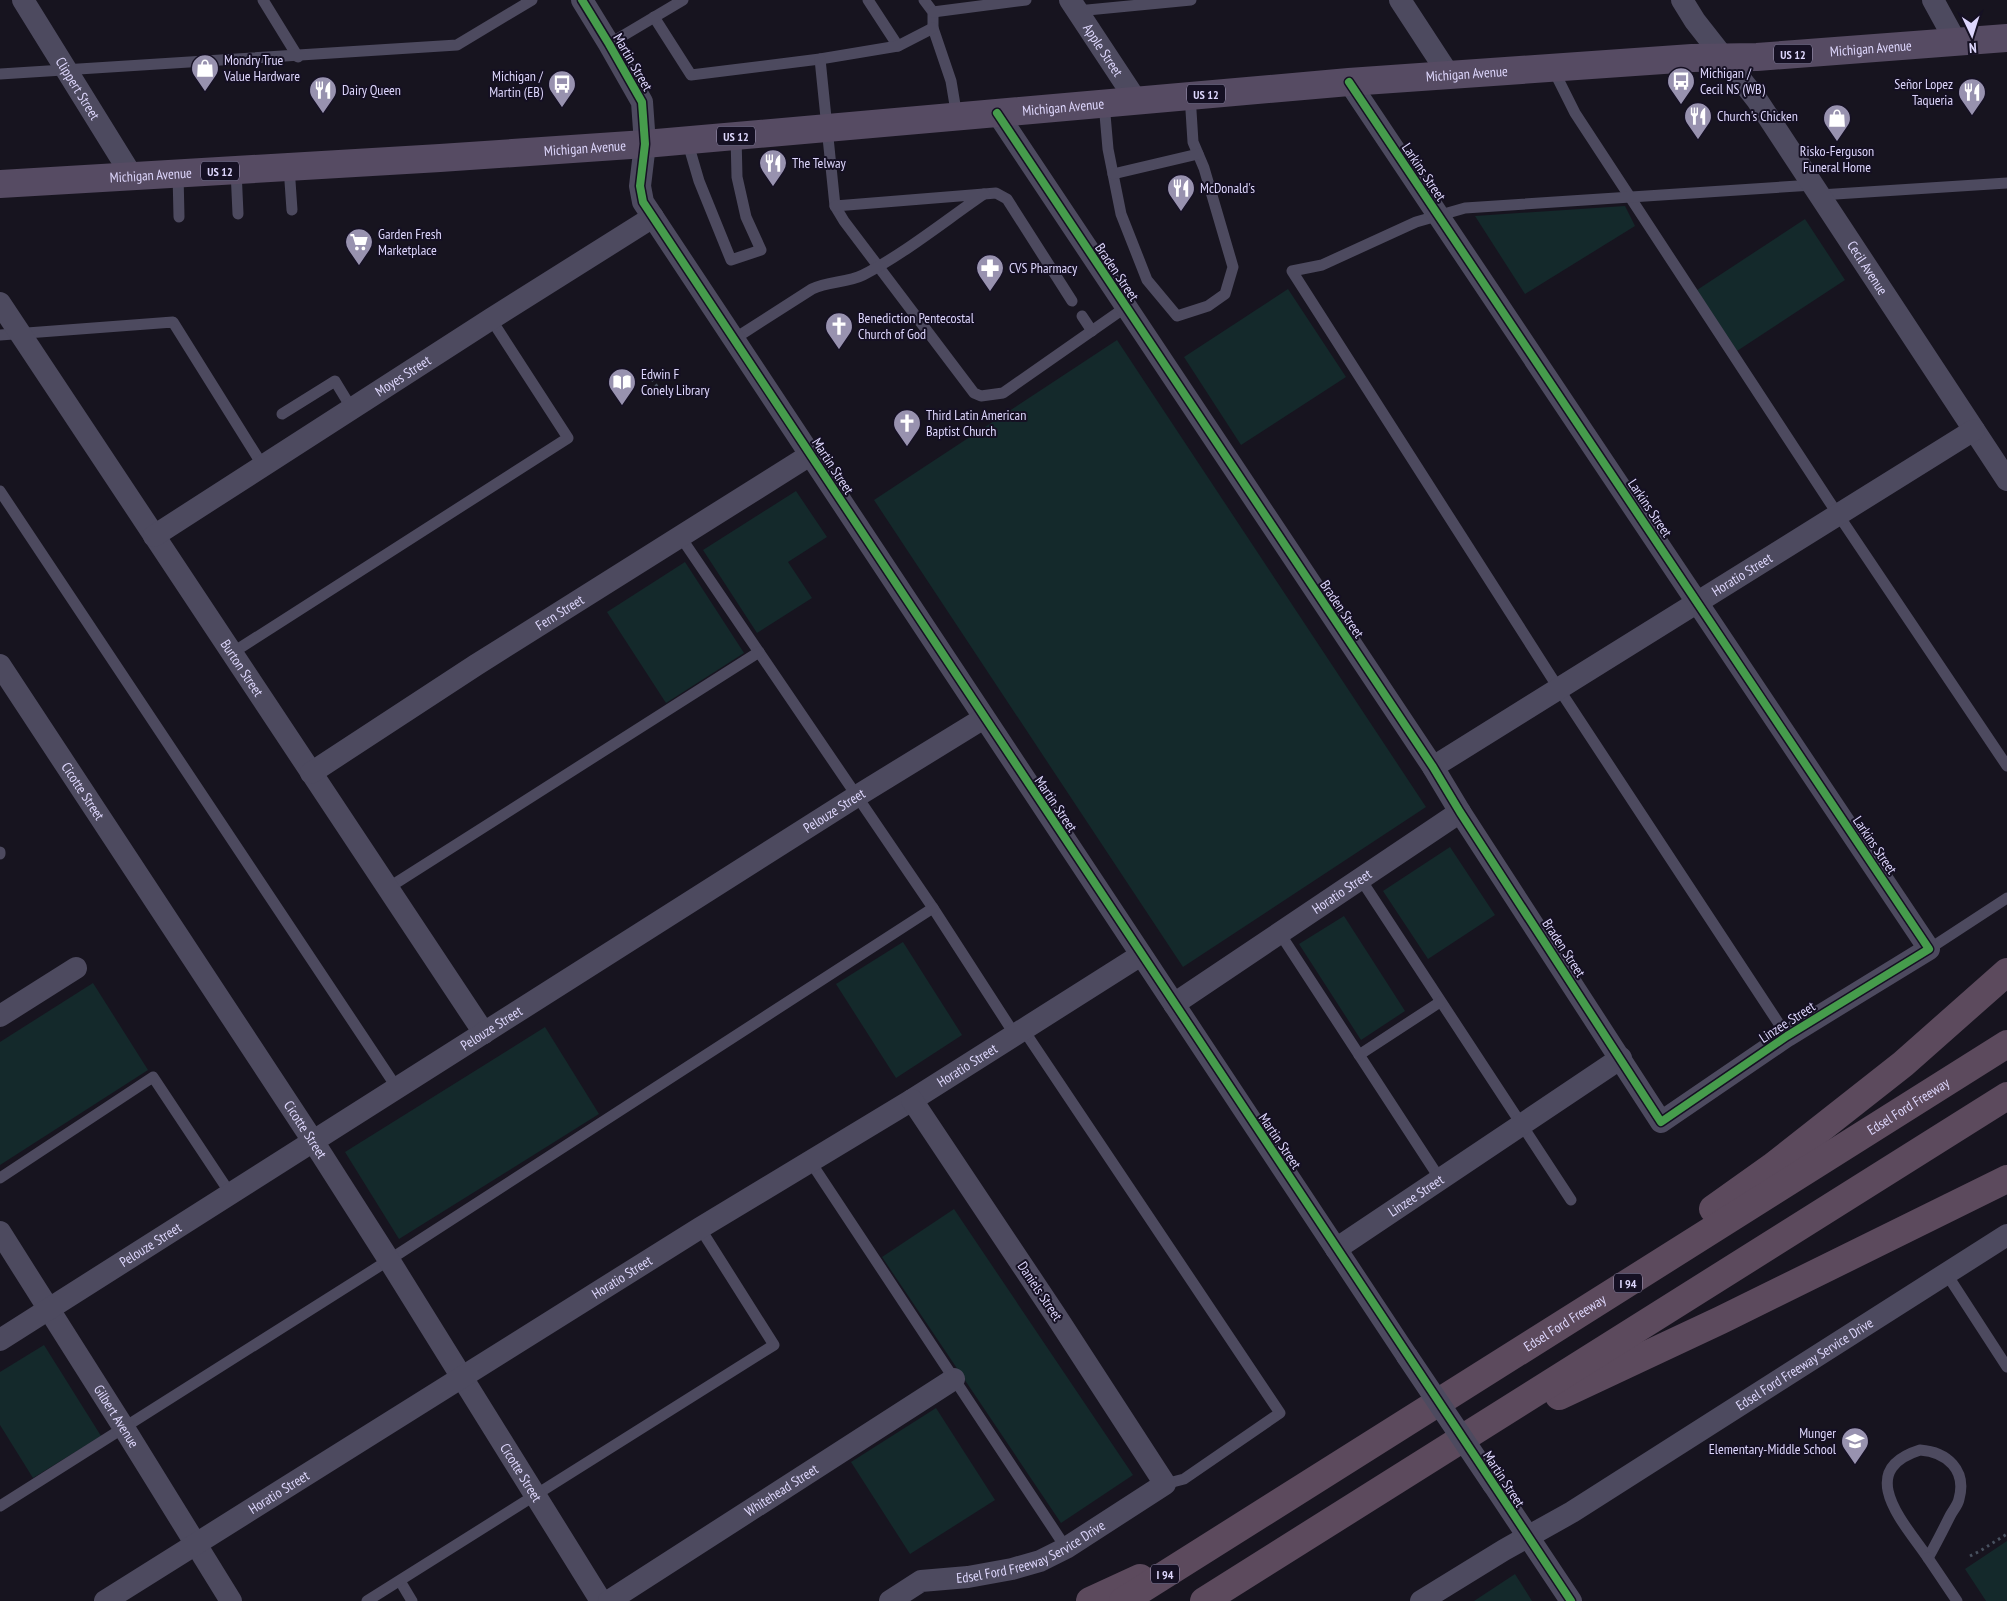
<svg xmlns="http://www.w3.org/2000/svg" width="2007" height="1601" viewBox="0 0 2007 1601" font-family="'PT Sans Narrow',sans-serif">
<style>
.green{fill:#14292b}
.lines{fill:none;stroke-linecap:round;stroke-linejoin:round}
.path{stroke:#48515f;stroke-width:3;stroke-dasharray:2.5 4;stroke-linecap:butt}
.service{stroke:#4d4a5f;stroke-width:11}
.minor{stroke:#4d4a5f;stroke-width:22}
.primary{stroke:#564b63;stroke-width:28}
.motorway{stroke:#5c4a5d;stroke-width:28}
.minor-bridge{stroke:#4d4a5f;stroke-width:22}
.cycleway-casing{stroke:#151023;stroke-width:11}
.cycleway{stroke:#469c4c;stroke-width:8}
.labels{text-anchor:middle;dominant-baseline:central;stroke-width:4;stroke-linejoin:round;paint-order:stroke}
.shield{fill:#151023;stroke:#a19bbb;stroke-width:1}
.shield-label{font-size:12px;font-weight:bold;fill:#ddd6fc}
.street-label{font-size:14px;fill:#ddd6fc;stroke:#151023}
.poi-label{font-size:14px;fill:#ddd6fc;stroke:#151023;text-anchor:start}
</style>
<rect width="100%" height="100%" fill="#17141f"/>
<g class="green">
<polygon points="1625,206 1635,226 1525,294 1475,216"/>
<polygon points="1805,219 1845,280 1737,351 1697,290"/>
<polygon points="1288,289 1346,377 1241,445 1184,357"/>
<polygon points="1117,340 1426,807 1183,967 874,500"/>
<polygon points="796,491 827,537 788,562 812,598 757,633 703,550"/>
<polygon points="685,562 744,653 666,703 607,612"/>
<polygon points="1450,847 1495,915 1428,959 1383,891"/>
<polygon points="1344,916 1405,1011 1361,1040 1299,944"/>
<polygon points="903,942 962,1035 896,1078 836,984"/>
<polygon points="93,983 148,1070 0,1165 0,1042"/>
<polygon points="545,1027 599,1114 399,1239 345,1152"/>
<polygon points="954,1209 1133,1475 1061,1523 882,1257"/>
<polygon points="44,1345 101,1436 33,1478 0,1425 0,1372"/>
<polygon points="936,1408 995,1500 910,1554 851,1462"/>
<polygon points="2007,1541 2007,1601 1986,1601 1965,1569"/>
<polygon points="1515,1574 1532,1601 1474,1601"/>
</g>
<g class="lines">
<g class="path">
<polyline points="652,379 660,391"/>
<polyline points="1970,1556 1980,1551 2007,1534"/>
</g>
<g class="service">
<polyline points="263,0 298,57"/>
<polyline points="868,0 898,46"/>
<polyline points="924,0 933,12 933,28 951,81 957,117"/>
<polyline points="1077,11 1191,0"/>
<polyline points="933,12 1026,0"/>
<polyline points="654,17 691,75 820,59 898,46 933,28"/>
<polyline points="609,44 683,0"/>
<polyline points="820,59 835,206 844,221 974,393 981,396 1003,393 1126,307"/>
<polyline points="1553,69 1575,113 1829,501 2007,766"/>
<polyline points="0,74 457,45 532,0"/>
<polyline points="1104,103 1108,149 1121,214 1147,280 1177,316 1208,306 1225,294 1233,267 1204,168 1193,142 1190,95"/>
<polyline points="687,140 699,181 731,260 761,250 746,217 737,177 736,136"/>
<polyline points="289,167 292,210"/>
<polyline points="236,170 238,214"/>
<polyline points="178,173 179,217"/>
<polyline points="1113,174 1198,154"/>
<polyline points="984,194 996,193 1007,199 1072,301"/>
<polyline points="1820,195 2007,183"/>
<polyline points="1082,316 1092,331"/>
<polyline points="0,335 173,322 263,466"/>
<path d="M734,339L812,289C828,281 847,283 863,275C904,254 946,220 984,194L835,206"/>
<polyline points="282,414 335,381 352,409"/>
<polyline points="0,491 397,1088"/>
<polyline points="680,536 933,908 1015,1035"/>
<polyline points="232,653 568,438 491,319"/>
<polyline points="0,852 0,854"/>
<polyline points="1360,878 1571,1200"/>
<polyline points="388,888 759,652"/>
<polyline points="1279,932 1440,1179"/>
<polyline points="1929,949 2007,898"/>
<polyline points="1023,1029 1280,1413 1184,1479 1165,1484"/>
<polyline points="1787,1036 1559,689 1292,271 1322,265 1416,222 1465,208 1813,185"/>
<polyline points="1359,1055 1440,1002"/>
<polyline points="810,1161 1066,1548"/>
<polyline points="0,1178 153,1077 230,1193"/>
<polyline points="1946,1273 2007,1367"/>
<path d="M1920,1450C1947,1452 1967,1470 1959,1499C1958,1505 1953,1510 1950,1516C1943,1530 1936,1544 1928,1558C1906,1525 1853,1471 1920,1450Z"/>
<polyline points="0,1506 389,1260 933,908"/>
<polyline points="1928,1558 1957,1601"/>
<polyline points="400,1581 412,1601"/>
<polyline points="367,1601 774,1345 700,1228"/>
</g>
<g class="minor">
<path id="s1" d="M23,0L132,176"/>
<polyline points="582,0 609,44 642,102 645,144 640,186 643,202 1407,1356"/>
<path id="s2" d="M1070,0L1136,100"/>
<polyline points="1400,0 1449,75"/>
<path id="s3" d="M1682,0L1695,21L1757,100L2007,480"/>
<polyline points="1933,0 1956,42"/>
<polyline points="997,113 1433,767 1460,812 1661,1122 1787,1036 1929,949 1349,82"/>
<path id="s4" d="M0,303L484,1033"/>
<path id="s5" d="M154,536L491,319L653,217"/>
<path id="s6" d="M0,665L313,1141L389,1260L601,1601"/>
<path id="s7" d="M1433,767L1974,430"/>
<path id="s8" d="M311,773L476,665L810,455"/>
<path id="s9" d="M1174,1004L1460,812"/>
<polyline points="0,1016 76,968"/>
<path id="s10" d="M0,1232L124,1428L231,1601"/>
<path id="s11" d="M1336,1249L1621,1058"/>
<path id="s12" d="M0,1340L857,796L984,718"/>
<polyline points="1493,1484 1571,1601"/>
<path id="s13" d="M105,1601L700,1228L912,1100L1141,955"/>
<path id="s14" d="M609,1601L954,1379"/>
<path id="s15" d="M890,1601L921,1581L968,1577L1012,1569L1040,1561L1066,1548L1165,1484L1056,1316L912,1100"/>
<path id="s16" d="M1421,1601L1504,1550L1572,1512L2007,1235"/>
</g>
<path class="primary" id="s17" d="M0,184L440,158L645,144L1349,82L1692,58L1757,57L2007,38"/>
<g class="motorway">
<polyline points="1713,1209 1772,1167 1903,1064 2007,972"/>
<polyline points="1559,1396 1721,1320 2007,1179"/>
<polyline points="1090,1601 1140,1578"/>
<path id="s18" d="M1123,1601L2007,1044"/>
<polyline points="1204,1601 2007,1096"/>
</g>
<polyline class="minor-bridge" points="1407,1356 1493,1484"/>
<g class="cycleway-casing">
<g id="cycleway">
<polyline points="582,0 609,44 642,102 645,144 640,186 643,202 1571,1601"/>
<polyline points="997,113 1433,767 1460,812 1661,1122 1787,1036 1929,949 1349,82"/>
</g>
</g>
<use href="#cycleway" class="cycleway"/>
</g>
<defs>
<g id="shop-pin" transform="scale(1.4375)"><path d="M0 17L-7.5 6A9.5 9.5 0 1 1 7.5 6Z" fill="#9892af" stroke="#151023"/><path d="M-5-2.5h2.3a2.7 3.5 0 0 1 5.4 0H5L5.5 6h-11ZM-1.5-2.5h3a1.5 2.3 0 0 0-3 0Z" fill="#fff"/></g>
<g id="bus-pin" transform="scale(1.4375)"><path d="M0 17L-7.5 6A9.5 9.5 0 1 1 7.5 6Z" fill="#9892af" stroke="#151023"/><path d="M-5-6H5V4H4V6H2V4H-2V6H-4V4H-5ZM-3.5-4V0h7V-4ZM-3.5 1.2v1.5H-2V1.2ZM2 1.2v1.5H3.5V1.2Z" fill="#fff"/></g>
<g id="restaurant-pin" transform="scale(1.4375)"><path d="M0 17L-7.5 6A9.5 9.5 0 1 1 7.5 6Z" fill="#9892af" stroke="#151023"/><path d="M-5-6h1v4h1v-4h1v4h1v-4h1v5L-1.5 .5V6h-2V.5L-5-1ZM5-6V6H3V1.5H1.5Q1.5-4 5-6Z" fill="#fff"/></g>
<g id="supermarket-pin" transform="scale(1.4375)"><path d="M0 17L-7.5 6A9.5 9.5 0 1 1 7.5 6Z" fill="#9892af" stroke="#151023"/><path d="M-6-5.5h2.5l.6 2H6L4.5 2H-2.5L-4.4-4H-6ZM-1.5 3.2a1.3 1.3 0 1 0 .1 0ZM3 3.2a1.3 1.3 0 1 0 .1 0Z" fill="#fff"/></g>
<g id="pharmacy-pin" transform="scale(1.4375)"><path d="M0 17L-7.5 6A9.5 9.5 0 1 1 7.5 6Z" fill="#9892af" stroke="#151023"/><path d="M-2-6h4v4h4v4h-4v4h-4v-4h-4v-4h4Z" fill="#fff"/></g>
<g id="church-pin" transform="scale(1.4375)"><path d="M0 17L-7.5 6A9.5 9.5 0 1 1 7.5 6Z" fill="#9892af" stroke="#151023"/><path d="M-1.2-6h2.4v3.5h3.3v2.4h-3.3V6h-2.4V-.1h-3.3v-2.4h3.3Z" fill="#fff"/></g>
<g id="library-pin" transform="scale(1.4375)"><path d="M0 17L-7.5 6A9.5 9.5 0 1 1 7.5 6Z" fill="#9892af" stroke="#151023"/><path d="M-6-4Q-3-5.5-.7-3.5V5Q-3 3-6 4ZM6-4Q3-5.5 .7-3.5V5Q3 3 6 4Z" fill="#fff"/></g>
<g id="school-pin" transform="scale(1.4375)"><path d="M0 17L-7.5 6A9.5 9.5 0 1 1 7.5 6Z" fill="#9892af" stroke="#151023"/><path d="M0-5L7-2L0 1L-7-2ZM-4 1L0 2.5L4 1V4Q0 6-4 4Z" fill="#fff"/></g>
</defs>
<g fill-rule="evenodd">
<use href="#shop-pin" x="205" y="68"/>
<use href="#bus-pin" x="1681" y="81"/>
<use href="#bus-pin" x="562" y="84"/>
<use href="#restaurant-pin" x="323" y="90"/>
<use href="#restaurant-pin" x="1972" y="92"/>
<use href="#restaurant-pin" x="1698" y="116"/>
<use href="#shop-pin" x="1837" y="118"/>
<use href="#restaurant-pin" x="773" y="163"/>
<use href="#restaurant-pin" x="1181" y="188"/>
<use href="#supermarket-pin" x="359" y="242"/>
<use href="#pharmacy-pin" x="990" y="268"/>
<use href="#church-pin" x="839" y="326"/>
<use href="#library-pin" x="622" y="382"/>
<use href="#church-pin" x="907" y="423"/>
<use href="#school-pin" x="1855" y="1441"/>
</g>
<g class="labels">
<g class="shield">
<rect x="1774" y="44.5" width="38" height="19" rx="4"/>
<rect x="1187" y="84.5" width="38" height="19" rx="4"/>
<rect x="717" y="126.5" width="38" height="19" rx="4"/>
<rect x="201" y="161.5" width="38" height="19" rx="4"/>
<rect x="1614" y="1273.5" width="28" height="19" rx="4"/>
<rect x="1151" y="1564.5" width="28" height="19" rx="4"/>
</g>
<g class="shield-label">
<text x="1793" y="54">US 12</text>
<text x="1206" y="94">US 12</text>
<text x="736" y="136">US 12</text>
<text x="220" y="171">US 12</text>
<text x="1628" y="1283">I 94</text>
<text x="1165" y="1574">I 94</text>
</g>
<g class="street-label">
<text stroke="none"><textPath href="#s17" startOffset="1876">Michigan Avenue</textPath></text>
<text stroke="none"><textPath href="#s2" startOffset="60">Apple Street</textPath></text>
<text transform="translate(633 62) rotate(60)">Martin Street</text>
<text stroke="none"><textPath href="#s17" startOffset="1471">Michigan Avenue</textPath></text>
<text stroke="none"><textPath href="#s1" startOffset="104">Clippert Street</textPath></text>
<text stroke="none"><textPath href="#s17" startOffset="1066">Michigan Avenue</textPath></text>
<text stroke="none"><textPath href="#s17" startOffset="586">Michigan Avenue</textPath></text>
<text transform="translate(1424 172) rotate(56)">Larkins Street</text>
<text stroke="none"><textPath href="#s17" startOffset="151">Michigan Avenue</textPath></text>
<text stroke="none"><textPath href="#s3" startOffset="326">Cecil Avenue</textPath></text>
<text transform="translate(1117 272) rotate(56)">Braden Street</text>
<text stroke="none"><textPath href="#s5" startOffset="296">Moyes Street</textPath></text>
<text transform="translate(833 466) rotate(57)">Martin Street</text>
<text transform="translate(1650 508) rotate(56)">Larkins Street</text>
<text stroke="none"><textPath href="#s7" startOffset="364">Horatio Street</textPath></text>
<text transform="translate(1342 609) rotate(56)">Braden Street</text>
<text stroke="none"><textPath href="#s8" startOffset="296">Fern Street</textPath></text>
<text stroke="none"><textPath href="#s4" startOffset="438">Burton Street</textPath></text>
<text stroke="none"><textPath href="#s6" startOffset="151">Cicotte Street</textPath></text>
<text transform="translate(1056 804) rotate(56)">Martin Street</text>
<text stroke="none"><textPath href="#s12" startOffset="988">Pelouze Street</textPath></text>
<text transform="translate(1875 845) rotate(56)">Larkins Street</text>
<text stroke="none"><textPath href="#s9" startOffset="202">Horatio Street</textPath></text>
<text transform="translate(1564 948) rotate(57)">Braden Street</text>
<text transform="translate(1787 1022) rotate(-33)">Linzee Street</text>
<text stroke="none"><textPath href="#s12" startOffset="582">Pelouze Street</textPath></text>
<text stroke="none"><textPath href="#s13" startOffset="1015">Horatio Street</textPath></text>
<text stroke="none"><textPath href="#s18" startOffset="928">Edsel Ford Freeway</textPath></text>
<text stroke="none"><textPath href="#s6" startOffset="556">Cicotte Street</textPath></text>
<text transform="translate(1280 1141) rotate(56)">Martin Street</text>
<text stroke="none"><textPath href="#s11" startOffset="96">Linzee Street</textPath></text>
<text stroke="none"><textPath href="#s12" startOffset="178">Pelouze Street</textPath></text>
<text stroke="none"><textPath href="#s13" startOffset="610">Horatio Street</textPath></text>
<text transform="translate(1040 1291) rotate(56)">Daniels Street</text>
<text stroke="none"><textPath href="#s18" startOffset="522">Edsel Ford Freeway</textPath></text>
<text stroke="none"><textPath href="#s16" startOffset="451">Edsel Ford Freeway Service Drive</textPath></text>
<text stroke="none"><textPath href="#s10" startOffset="218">Gilbert Avenue</textPath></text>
<text stroke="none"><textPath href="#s6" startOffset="961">Cicotte Street</textPath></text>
<text transform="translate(1504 1479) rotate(57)">Martin Street</text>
<text stroke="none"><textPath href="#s14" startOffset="205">Whitehead Street</textPath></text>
<text stroke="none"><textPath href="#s13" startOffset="205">Horatio Street</textPath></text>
<text stroke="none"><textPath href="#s15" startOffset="152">Edsel Ford Freeway Service Drive</textPath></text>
</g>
<g class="poi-label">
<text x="224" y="60">Mondry True<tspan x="224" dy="16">Value Hardware</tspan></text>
<text x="1700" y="73">Michigan /<tspan x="1700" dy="16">Cecil NS (WB)</tspan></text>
<text x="543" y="76" text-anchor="end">Michigan /<tspan x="543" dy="16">Martin (EB)</tspan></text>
<text x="1953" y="84" text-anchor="end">Señor Lopez<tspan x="1953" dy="16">Taqueria</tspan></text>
<text x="342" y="90">Dairy Queen</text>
<text x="1717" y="116">Church's Chicken</text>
<text x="1837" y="151" text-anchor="middle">Risko-Ferguson<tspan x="1837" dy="16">Funeral Home</tspan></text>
<text x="792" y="163">The Telway</text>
<text x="1200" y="188">McDonald's</text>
<text x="378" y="234">Garden Fresh<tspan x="378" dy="16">Marketplace</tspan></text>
<text x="1009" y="268">CVS Pharmacy</text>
<text x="858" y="318">Benediction Pentecostal<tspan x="858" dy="16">Church of God</tspan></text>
<text x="641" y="374">Edwin F<tspan x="641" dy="16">Conely Library</tspan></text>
<text x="926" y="415">Third Latin American<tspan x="926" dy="16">Baptist Church</tspan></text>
<text x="1836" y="1433" text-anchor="end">Munger<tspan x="1836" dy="16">Elementary-Middle School</tspan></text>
</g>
</g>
<g transform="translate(1972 35) rotate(176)" stroke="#151023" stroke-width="4" paint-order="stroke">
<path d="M0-4L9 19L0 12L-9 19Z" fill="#ddd6fc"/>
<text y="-8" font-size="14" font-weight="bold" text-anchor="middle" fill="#ddd6fc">N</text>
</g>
</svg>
